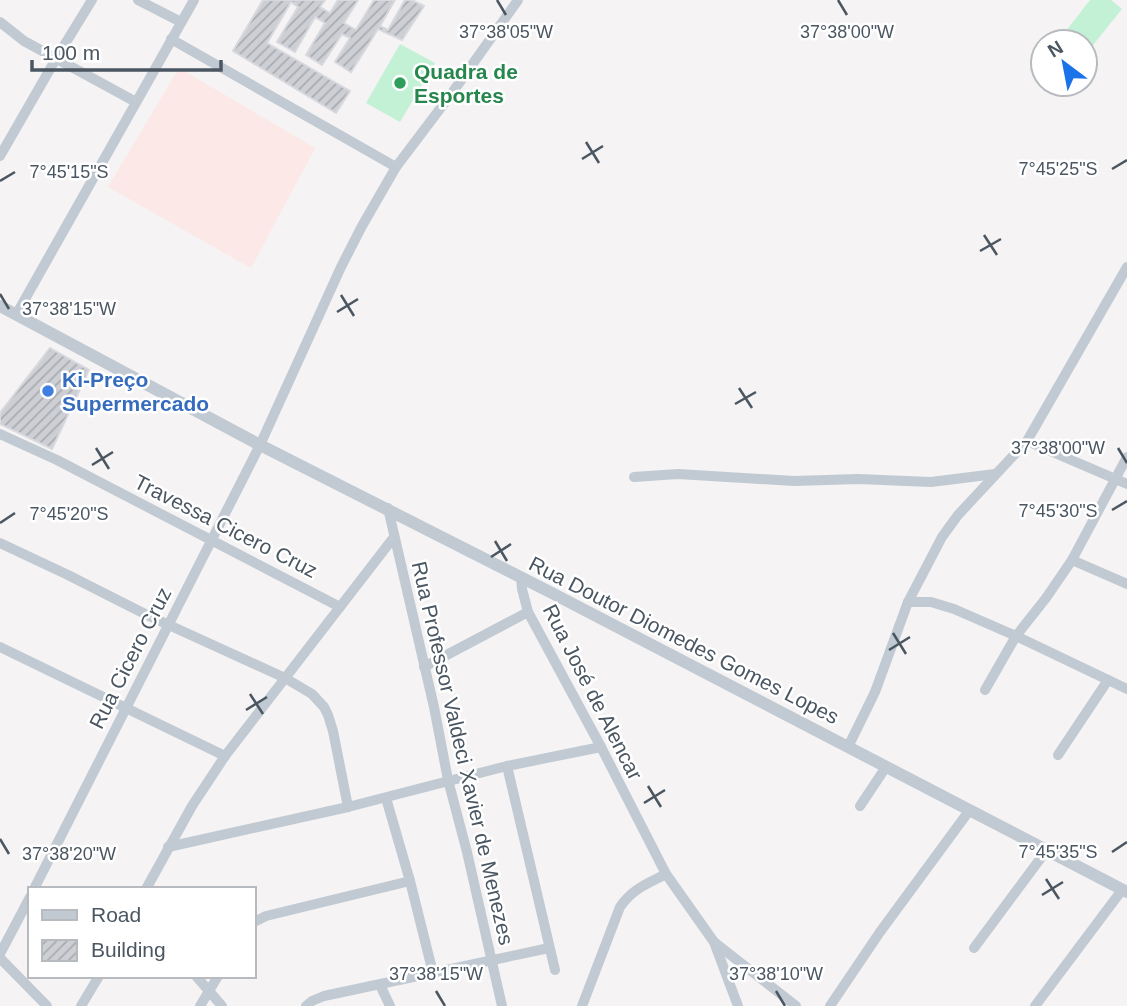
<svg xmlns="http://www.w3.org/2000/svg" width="1127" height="1006" viewBox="0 0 1127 1006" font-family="Arial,sans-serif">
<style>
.medical{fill:#fce8e6}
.grass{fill:#c3f1d5}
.building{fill:url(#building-hatch);stroke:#d7d9de;stroke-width:2}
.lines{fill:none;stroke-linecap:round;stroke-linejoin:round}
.minor{stroke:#c1cad2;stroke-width:10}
.tertiary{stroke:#c1cad2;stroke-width:12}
.ticks{fill:none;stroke:#4a5661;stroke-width:2.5}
.leisure-dot{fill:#2e9e5b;stroke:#fff;stroke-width:2.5}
.shop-dot{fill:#3f7fe0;stroke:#fff;stroke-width:2.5}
.labels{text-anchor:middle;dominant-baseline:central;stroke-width:5;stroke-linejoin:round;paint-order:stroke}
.leisure-label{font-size:21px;font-weight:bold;fill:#27864d;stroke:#fff;text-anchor:start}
.shop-label{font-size:21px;font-weight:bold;fill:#366cbe;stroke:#fff;text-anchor:start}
.street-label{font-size:21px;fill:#4a5661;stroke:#fff}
.ticks-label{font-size:18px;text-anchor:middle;fill:#4a5661;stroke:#fff;stroke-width:5;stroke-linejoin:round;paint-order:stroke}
</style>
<defs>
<pattern id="building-hatch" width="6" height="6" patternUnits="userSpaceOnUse" patternTransform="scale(1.75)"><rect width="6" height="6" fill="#cdcfd5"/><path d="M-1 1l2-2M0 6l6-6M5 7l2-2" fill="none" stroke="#a8abb0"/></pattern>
</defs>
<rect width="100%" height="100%" fill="#f5f3f3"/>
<polygon class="medical" points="179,68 315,148 251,268 108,187"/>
<g class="grass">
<polygon points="1090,0 1111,0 1122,9 1085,55 1085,42 1061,42 1059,40"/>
<polygon points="400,44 435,63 400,122 366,103"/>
</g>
<g class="building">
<polygon points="263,0 325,0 320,7 330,13 338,0 358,0 344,23 356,30 374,0 395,0 380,26 388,30 405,0 412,0 424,6 402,40 378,29 351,72 335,62 350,38 342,34 322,65 306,55 325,23 315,17 295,52 277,42 298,7 291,2 267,43 350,91 336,113 233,51"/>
<polygon points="50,348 89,370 52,449 0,424 0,413"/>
</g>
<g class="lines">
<g class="minor">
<polyline points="138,0 181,22"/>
<polyline points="0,22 24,41 136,102"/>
<polyline points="171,39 396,167"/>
<polyline points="0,156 57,57 92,0"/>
<polyline points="16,315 194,0"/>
<polyline points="0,434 57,460 340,607"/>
<polyline points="1027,441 1127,484"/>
<polyline points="634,477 678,474 794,481 858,479 931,482 995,474"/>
<polyline points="388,508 434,707 448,780 467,852 502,1006"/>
<polyline points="0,543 68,575 147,615 285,678 312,694 324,707 328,715 333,731 348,807"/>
<polyline points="1072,560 1127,584"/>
<polyline points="521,577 522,589 528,612 601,747 666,874 714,942 738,1006"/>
<polyline points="908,602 931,602 954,609 1016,636 1127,689"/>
<polyline points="0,647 225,756"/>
<polyline points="424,667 528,612"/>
<polyline points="985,690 1016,636 1046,598 1072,560 1127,457"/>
<polyline points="848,747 875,692 908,602 942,537 958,515 1027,441 1127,267"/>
<polyline points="1058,755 1108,680"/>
<polyline points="507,766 555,970"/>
<polyline points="386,798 410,881 433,973"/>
<polyline points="860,806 886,767"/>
<polyline points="168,847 348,807 507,766 601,747"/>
<polyline points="34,889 260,445 341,267 362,226 396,167 452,93 518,0"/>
<polyline points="146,889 192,806 225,756 394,537"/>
<polyline points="254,922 266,916 410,881"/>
<polyline points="714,942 796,1006"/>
<polyline points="974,948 1046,851"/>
<polyline points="0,954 30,897"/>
<polyline points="0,958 47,1006"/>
<polyline points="196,976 222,1006"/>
<polyline points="380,985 390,1006"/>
<polyline points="81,1006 99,976"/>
<polyline points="200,1006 218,976"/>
<polyline points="306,1006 312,1001 324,996 549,948"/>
<path d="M582,1006L620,907C632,889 647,884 666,874"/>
<polyline points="830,1006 880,932 969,811"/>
<polyline points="1035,1006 1122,890"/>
</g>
<polyline class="tertiary" points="0,306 260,445 548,591 1127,892"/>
</g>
<path class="ticks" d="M497,0L506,15M838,0L847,15M586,142L599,163M582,159L603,146M1112,169L1127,160M0,181L15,172M984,235L997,255M980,251L1001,239M0,294L9,309M341,295L354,316M337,312L358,299M739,388L752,408M735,404L756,392M96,448L109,469M1118,448L1127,463M92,465L113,452M1112,510L1127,501M0,523L15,513M495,541L507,561M491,557L511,544M893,633L906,654M889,650L910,637M250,694L263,714M246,710L267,697M648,786L661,807M644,803L665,790M0,839L9,854M1112,852L1127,842M1046,879L1059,899M1042,895L1063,882M436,991L445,1006M776,991L785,1006"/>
<circle class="leisure-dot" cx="400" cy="83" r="7"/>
<circle class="shop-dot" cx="48" cy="391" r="7"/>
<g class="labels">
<g class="leisure-label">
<text x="414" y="71">Quadra de<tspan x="414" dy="24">Esportes</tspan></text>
</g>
<g class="shop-label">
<text x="62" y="379">Ki-Preço<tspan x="62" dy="24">Supermercado</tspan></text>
</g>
<g class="street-label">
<text transform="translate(226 526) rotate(27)">Travessa Cicero Cruz</text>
<text transform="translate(684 640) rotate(27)">Rua Doutor Diomedes Gomes Lopes</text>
<text transform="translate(130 658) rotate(-63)">Rua Cicero Cruz</text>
<text transform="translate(593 692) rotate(63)">Rua José de Alencar</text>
<text transform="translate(463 753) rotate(77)">Rua Professor Valdeci Xavier de Menezes</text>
</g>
</g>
<g class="ticks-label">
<text x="506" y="38">37°38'05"W</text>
<text x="847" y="38">37°38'00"W</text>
<text x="1058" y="175">7°45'25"S</text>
<text x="69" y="178">7°45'15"S</text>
<text x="69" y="315">37°38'15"W</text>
<text x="1058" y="454">37°38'00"W</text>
<text x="1058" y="517">7°45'30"S</text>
<text x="69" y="520">7°45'20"S</text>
<text x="1058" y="858">7°45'35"S</text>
<text x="69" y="860">37°38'20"W</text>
<text x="436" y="980">37°38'15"W</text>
<text x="776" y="980">37°38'10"W</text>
</g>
<rect x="28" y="887" width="228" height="91" fill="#ffffff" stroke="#b7bbc0" stroke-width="2"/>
<rect x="42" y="910" width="35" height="10" fill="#c1cad2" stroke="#b7bbc0" stroke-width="2"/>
<text x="91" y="922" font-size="21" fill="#4a5661">Road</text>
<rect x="42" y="940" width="35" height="21" fill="url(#building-hatch)" stroke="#b7bbc0" stroke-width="2"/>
<text x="91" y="957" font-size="21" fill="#4a5661">Building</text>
<g transform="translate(1064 63) rotate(328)"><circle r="33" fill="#ffffff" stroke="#b7bbc0" stroke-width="2"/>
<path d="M0-5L12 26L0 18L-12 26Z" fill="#1a73e8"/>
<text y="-10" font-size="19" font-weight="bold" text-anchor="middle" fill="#4a5661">N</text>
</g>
<path d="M32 60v10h189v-10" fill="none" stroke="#4a5661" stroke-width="3.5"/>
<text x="42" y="60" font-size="21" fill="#4a5661" stroke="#ffffff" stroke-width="5" paint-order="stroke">100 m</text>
</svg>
